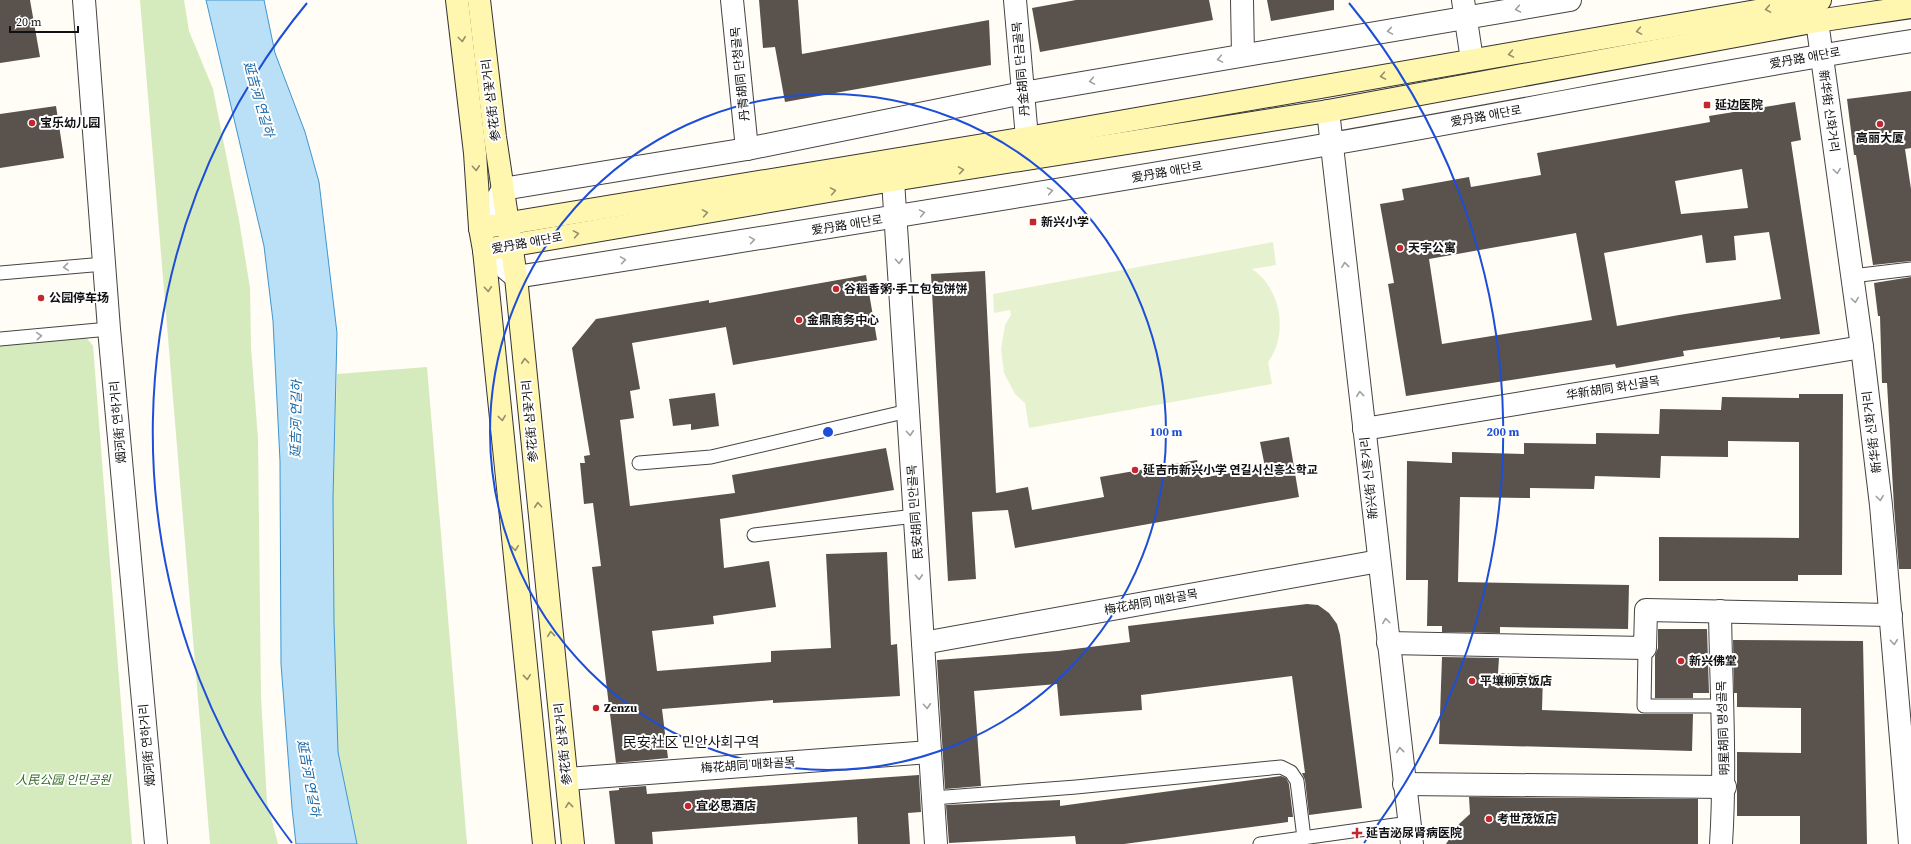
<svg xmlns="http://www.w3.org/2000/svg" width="1911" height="844" viewBox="0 0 1911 844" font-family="'Source Serif 4','Noto Sans SC','Noto Sans KR',serif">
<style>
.green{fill:#d5ebbd}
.pitch{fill:#e6f2cf}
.water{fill:#b9e0f7;stroke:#3f96cf}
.building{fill:#5a524d;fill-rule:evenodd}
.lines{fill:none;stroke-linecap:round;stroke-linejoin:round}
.service-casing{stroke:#444;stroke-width:15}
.minor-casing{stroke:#444;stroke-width:24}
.tertiary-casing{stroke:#444;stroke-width:24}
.secondary-casing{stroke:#333;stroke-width:24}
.service{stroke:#fff;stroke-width:13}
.minor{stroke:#fff;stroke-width:22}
.tertiary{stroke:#fff;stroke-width:22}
.secondary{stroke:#fff6b0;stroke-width:22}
.oneway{stroke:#a0a0a0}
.oneway2{stroke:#948f68}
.ring{fill:none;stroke:#1d4ed8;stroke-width:2}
.poi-dot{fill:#c4262e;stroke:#fff;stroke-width:1.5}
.labels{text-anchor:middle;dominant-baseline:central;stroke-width:4;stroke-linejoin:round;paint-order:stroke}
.street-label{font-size:12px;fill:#111;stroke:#fff}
.poi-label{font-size:12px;font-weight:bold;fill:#111;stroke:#fff;text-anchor:start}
.park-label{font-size:12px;font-style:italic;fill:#2f6b1f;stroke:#fff}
.water-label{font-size:13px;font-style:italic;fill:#1768a6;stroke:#fff}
.quarter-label{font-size:14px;fill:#111;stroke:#fff}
.centre{fill:#1d4ed8;stroke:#fff;stroke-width:2}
.ring-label{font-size:12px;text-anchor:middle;font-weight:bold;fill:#1d4ed8;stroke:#fff;stroke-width:4;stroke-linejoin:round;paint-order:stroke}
</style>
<rect width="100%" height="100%" fill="#fffdf5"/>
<g class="green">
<polygon points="140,0 184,0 189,31 213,89 239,220 250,288 251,347 258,439 261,697 267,802 278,844 210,844"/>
<polygon points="86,337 93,346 132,844 0,844 0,344"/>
<polygon points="427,367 467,844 357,844 338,752 334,623 333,498 337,374"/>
</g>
<path class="pitch" d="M1273,242L1276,265L1252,269C1281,288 1289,334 1268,362L1272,384L1029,428L1025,403L1015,394L1004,373L1001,349L1005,325L1011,315L1010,310L994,313L993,294Z"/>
<polygon class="water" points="206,0 264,0 275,53 305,132 319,182 337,333 333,498 334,623 338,752 357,844 296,844 292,808 281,664 280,461 273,321 264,246"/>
<g class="building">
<polygon points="0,0 30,0 40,57 0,63"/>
<polygon points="759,0 798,0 802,54 989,20 991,65 785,102 775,47 763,48"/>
<polygon points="1076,0 1209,0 1213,20 1040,52 1032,8"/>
<polygon points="1267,0 1334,0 1334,10 1271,21"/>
<polygon points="1911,91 1911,148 1905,149 1911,189 1911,261 1873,265 1856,155 1854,155 1847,99"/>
<path d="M1795,102L1801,140L1791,142L1820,334L1780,339V337L1683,351L1684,356L1616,368L1615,364L1406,396L1388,284L1394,283L1380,204L1404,200L1402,189L1469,177L1471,187L1541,175L1537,153L1710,122L1709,116ZM1742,169L1748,208L1681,214L1675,181ZM1769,232L1781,299L1679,315L1617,326L1604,253L1702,235L1706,263L1736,260L1734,236ZM1576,233L1592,320L1442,344L1429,259Z"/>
<polygon points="56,106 64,158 0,168 0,114"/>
<polygon points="985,271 996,493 1028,487 1032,510 1104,497 1100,477 1197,460 1201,478 1265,467 1260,442 1289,437 1299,497 1015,548 1008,510 972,512 976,579 948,581 931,274"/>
<polygon points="866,275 877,340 733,365 726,327 632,343 640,389 630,391 634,418 620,420 630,506 735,493 732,475 886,448 894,490 720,519 724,568 769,561 776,607 713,616 714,624 652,631 657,671 771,662 771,651 831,648 826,554 887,552 891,645 897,644 900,696 773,703 773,700 662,709 668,758 616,763 592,567 601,566 593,503 584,504 580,463 585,463 584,456 590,455 572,348 596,319 709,300 709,303"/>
<polygon points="1911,277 1911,569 1899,569 1894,507 1887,383 1882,383 1880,316 1878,316 1874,283"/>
<polygon points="715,393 719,426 691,430 691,424 673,426 669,399"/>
<polygon points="1799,394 1843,394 1842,575 1798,575 1798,581 1659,581 1659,537 1799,538 1799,442 1728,441 1728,457 1661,456 1660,478 1595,476 1594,489 1530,488 1530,498 1460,497 1458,582 1629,585 1628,629 1500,627 1500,633 1442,632 1442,626 1427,626 1428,580 1406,580 1407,461 1452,463 1452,452 1524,454 1524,443 1596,444 1596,433 1659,434 1660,409 1721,410 1722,397 1799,398"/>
<polygon points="1307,604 1318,605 1329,613 1337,624 1340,635 1362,808 1309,815 1305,780 1302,773 1305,773 1292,676 1141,695 1142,710 1060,716 1057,684 974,691 981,786 945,789 937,660 1058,651 1130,642 1128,626"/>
<polygon points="1658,629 1707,629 1709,693 1693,693 1693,698 1655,698 1655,655 1658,648"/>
<polygon points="1733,640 1863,641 1867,844 1800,844 1800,816 1737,816 1737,752 1801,753 1801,708 1737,707 1737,693 1734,693"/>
<polygon points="1442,657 1499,658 1498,673 1543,674 1542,710 1644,714 1693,714 1692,751 1439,744"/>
<polygon points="919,775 921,812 908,813 910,844 858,844 857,817 652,832 653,844 615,844 609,791 619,790 619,788 646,786 647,794"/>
<polygon points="1281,776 1286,778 1289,784 1293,817 1288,817 1288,822 1124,844 1076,844 1075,836 949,843 946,805 1060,800 1060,806"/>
<polygon points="1469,797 1698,799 1698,844 1446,844 1459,824 1470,814"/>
</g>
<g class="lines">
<g class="service-casing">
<g id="service">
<polyline points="0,273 104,264"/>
<polyline points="1852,276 1911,269"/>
<polyline points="0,339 109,329"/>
<polyline points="639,463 711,457 908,411"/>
<polyline points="754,535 915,516"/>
<polyline points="1645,648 1644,706 1721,706"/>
<polyline points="933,798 1076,787 1281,767 1291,772 1297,781 1304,838"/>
<polyline points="1260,844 1409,823"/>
</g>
</g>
<g class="minor-casing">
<g id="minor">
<polyline points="732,0 747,149"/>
<polyline points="1015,0 1027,138"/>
<polyline points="1242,0 1243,55"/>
<polyline points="1463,0 1472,60"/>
<polyline points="1817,21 1862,347 1881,505 1910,844"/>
<polyline points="1328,111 1412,844"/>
<polyline points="893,180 936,844"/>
<polyline points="1364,429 1862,347"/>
<path d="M1720,611C1721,689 1726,766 1721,844"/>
<polyline points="923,643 1379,561"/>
<polyline points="1388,643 1645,648 1646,610 1891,615"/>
<polyline points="567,779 930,752"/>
<polyline points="1404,784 1725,787"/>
</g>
</g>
<g class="tertiary-casing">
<g id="tertiary">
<polyline points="84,0 109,329 156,844"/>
<polyline points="480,228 503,189 747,149 1023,93 1570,0"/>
<path d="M484,250L516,277C787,234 1059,191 1330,144C1524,111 1716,71 1911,41"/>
</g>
</g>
<g class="secondary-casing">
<g id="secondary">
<polyline points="457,0 475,153 480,228 484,250 544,844"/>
<polyline points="479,0 495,137 516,277 573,844"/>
<polyline points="480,228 1027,138 1820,0"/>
<polyline points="484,250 893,180 1328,111 1817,21 1911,7"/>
</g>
</g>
<use href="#service" class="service"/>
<use href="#minor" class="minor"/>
<use href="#tertiary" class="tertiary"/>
<use href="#secondary" class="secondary"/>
</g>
<defs><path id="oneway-chevron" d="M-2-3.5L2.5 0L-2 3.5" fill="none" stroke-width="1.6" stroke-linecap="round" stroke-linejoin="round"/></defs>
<g class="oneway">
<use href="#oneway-chevron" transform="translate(1518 9) rotate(170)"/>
<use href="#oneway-chevron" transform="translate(1390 31) rotate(171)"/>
<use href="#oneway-chevron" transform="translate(1220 59) rotate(170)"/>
<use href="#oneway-chevron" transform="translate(1092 81) rotate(170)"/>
<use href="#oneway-chevron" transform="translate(1837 171) rotate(82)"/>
<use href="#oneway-chevron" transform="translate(1050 191) rotate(-10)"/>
<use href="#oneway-chevron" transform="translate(922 213) rotate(-10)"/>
<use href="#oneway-chevron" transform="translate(752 240) rotate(-9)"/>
<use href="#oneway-chevron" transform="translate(623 260) rotate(-9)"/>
<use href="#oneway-chevron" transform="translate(899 261) rotate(86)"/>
<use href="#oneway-chevron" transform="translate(1345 265) rotate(-96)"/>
<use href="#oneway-chevron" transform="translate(66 267) rotate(175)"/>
<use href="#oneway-chevron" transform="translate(1855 300) rotate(82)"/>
<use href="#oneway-chevron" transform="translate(39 336) rotate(-5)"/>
<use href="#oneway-chevron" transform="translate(1360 394) rotate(-96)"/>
<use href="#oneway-chevron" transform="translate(910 433) rotate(86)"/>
<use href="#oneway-chevron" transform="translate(1880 498) rotate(83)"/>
<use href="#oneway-chevron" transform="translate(919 577) rotate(87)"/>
<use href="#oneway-chevron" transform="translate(1386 621) rotate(-97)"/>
<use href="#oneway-chevron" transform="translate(1894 642) rotate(85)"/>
<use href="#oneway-chevron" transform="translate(927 706) rotate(86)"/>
<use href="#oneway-chevron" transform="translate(1400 750) rotate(-96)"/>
</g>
<g class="oneway2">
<use href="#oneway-chevron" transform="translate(1768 9) rotate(170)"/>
<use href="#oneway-chevron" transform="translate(1639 31) rotate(170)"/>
<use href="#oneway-chevron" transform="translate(462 39) rotate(83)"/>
<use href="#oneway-chevron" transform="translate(1511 54) rotate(170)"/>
<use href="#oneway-chevron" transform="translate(1383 76) rotate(170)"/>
<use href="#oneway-chevron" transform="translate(476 168) rotate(86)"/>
<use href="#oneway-chevron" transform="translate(961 170) rotate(-9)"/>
<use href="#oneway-chevron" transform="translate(833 191) rotate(-10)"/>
<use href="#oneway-chevron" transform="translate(705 213) rotate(-10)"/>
<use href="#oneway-chevron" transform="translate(576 234) rotate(-10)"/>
<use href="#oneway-chevron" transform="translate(488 289) rotate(85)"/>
<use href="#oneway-chevron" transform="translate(525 361) rotate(-95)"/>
<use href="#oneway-chevron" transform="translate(502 418) rotate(83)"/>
<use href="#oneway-chevron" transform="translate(538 505) rotate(-95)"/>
<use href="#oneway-chevron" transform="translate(515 548) rotate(84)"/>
<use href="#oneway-chevron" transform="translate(551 634) rotate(-96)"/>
<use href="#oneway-chevron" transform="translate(527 677) rotate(84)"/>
<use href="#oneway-chevron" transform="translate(569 805) rotate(-96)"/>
</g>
<g class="ring">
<circle cx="828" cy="432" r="338"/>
<path d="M292 843A675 675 0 0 1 307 3M1349 3A675 675 0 0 1 1364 843"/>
</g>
<g class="poi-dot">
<rect x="1703" y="101" width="8" height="8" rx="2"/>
<circle cx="32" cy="123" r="4"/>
<circle cx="1880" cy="124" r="4"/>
<rect x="1029" y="218" width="8" height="8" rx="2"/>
<circle cx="1400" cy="248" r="4"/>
<circle cx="836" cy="289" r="4"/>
<circle cx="41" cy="298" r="4"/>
<circle cx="799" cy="320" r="4"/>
<circle cx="1135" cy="470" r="4"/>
<circle cx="1681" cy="661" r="4"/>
<circle cx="1472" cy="681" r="4"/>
<circle cx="596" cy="708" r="4"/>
<circle cx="688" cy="806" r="4"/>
<circle cx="1489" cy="819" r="4"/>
<path d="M1355 827h4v4h4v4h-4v4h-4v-4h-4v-4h4z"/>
</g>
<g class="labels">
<g class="street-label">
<text transform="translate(1805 58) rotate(-10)">爱丹路 애단로</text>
<text transform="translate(1021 69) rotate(-95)">丹金胡同 단금골목</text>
<text transform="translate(740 74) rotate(-96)">丹青胡同 단청골목</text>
<text transform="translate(491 100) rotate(-97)">参花街 삼꽃거리</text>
<text transform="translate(1829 111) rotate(82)">新华街 신화거리</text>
<text transform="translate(1486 116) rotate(-10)">爱丹路 애단로</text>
<text transform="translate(1167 172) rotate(-10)">爱丹路 애단로</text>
<text transform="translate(847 225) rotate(-9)">爱丹路 애단로</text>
<text transform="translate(527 243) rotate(-10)">爱丹路 애단로</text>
<text transform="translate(1613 388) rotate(-9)">华新胡同 화신골목</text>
<text transform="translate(530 421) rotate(-95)">参花街 삼꽃거리</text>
<text transform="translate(118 422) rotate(-95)">烟河街 연하거리</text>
<text transform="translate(1872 432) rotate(-97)">新华街 신화거리</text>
<text transform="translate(1369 478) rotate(-96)">新兴街 신흥거리</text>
<text transform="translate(915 512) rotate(-94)">民安胡同 민안골목</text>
<text transform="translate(1151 602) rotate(-10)">梅花胡同 매화골목</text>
<text transform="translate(1723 728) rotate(-92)">明星胡同 명성골목</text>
<text transform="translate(563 744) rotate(-96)">参花街 삼꽃거리</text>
<text transform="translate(147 745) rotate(-95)">烟河街 연하거리</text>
<text transform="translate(748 765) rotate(-4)">梅花胡同 매화골목</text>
</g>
<g class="poi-label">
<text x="1715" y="105">延边医院</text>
<text x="40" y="123">宝乐幼儿园</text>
<text x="1880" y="138" text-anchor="middle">高丽大厦</text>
<text x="1041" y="222">新兴小学</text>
<text x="1408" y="248">天宇公寓</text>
<text x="844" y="289">谷稻香粥·手工包包饼饼</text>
<text x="49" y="298">公园停车场</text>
<text x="807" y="320">金鼎商务中心</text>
<text x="1143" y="470">延吉市新兴小学 연길시신흥소학교</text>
<text x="1689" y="661">新兴佛堂</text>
<text x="1480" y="681">平壤柳京饭店</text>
<text x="604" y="708">Zenzu</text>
<text x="696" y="806">宜必思酒店</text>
<text x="1497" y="819">考世茂饭店</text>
<text x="1366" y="833">延吉泌尿肾病医院</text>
</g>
<g class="park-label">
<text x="63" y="780">人民公园 인민공원</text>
</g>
<g class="water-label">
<text transform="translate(259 99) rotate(74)">延吉河 연길하</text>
<text transform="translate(296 419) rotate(-89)">延吉河 연길하</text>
<text transform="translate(309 778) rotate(80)">延吉河 연길하</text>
</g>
<g class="quarter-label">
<text x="691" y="742">民安社区 민안사회구역</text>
</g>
</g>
<circle cx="828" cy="432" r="6" class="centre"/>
<g class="ring-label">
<text x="1166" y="436">100 m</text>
<text x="1503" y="436">200 m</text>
</g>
<path d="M10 26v6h68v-6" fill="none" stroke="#111111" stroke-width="2"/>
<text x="16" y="26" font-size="12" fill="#111111" stroke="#ffffff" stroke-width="3" paint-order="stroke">20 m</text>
</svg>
